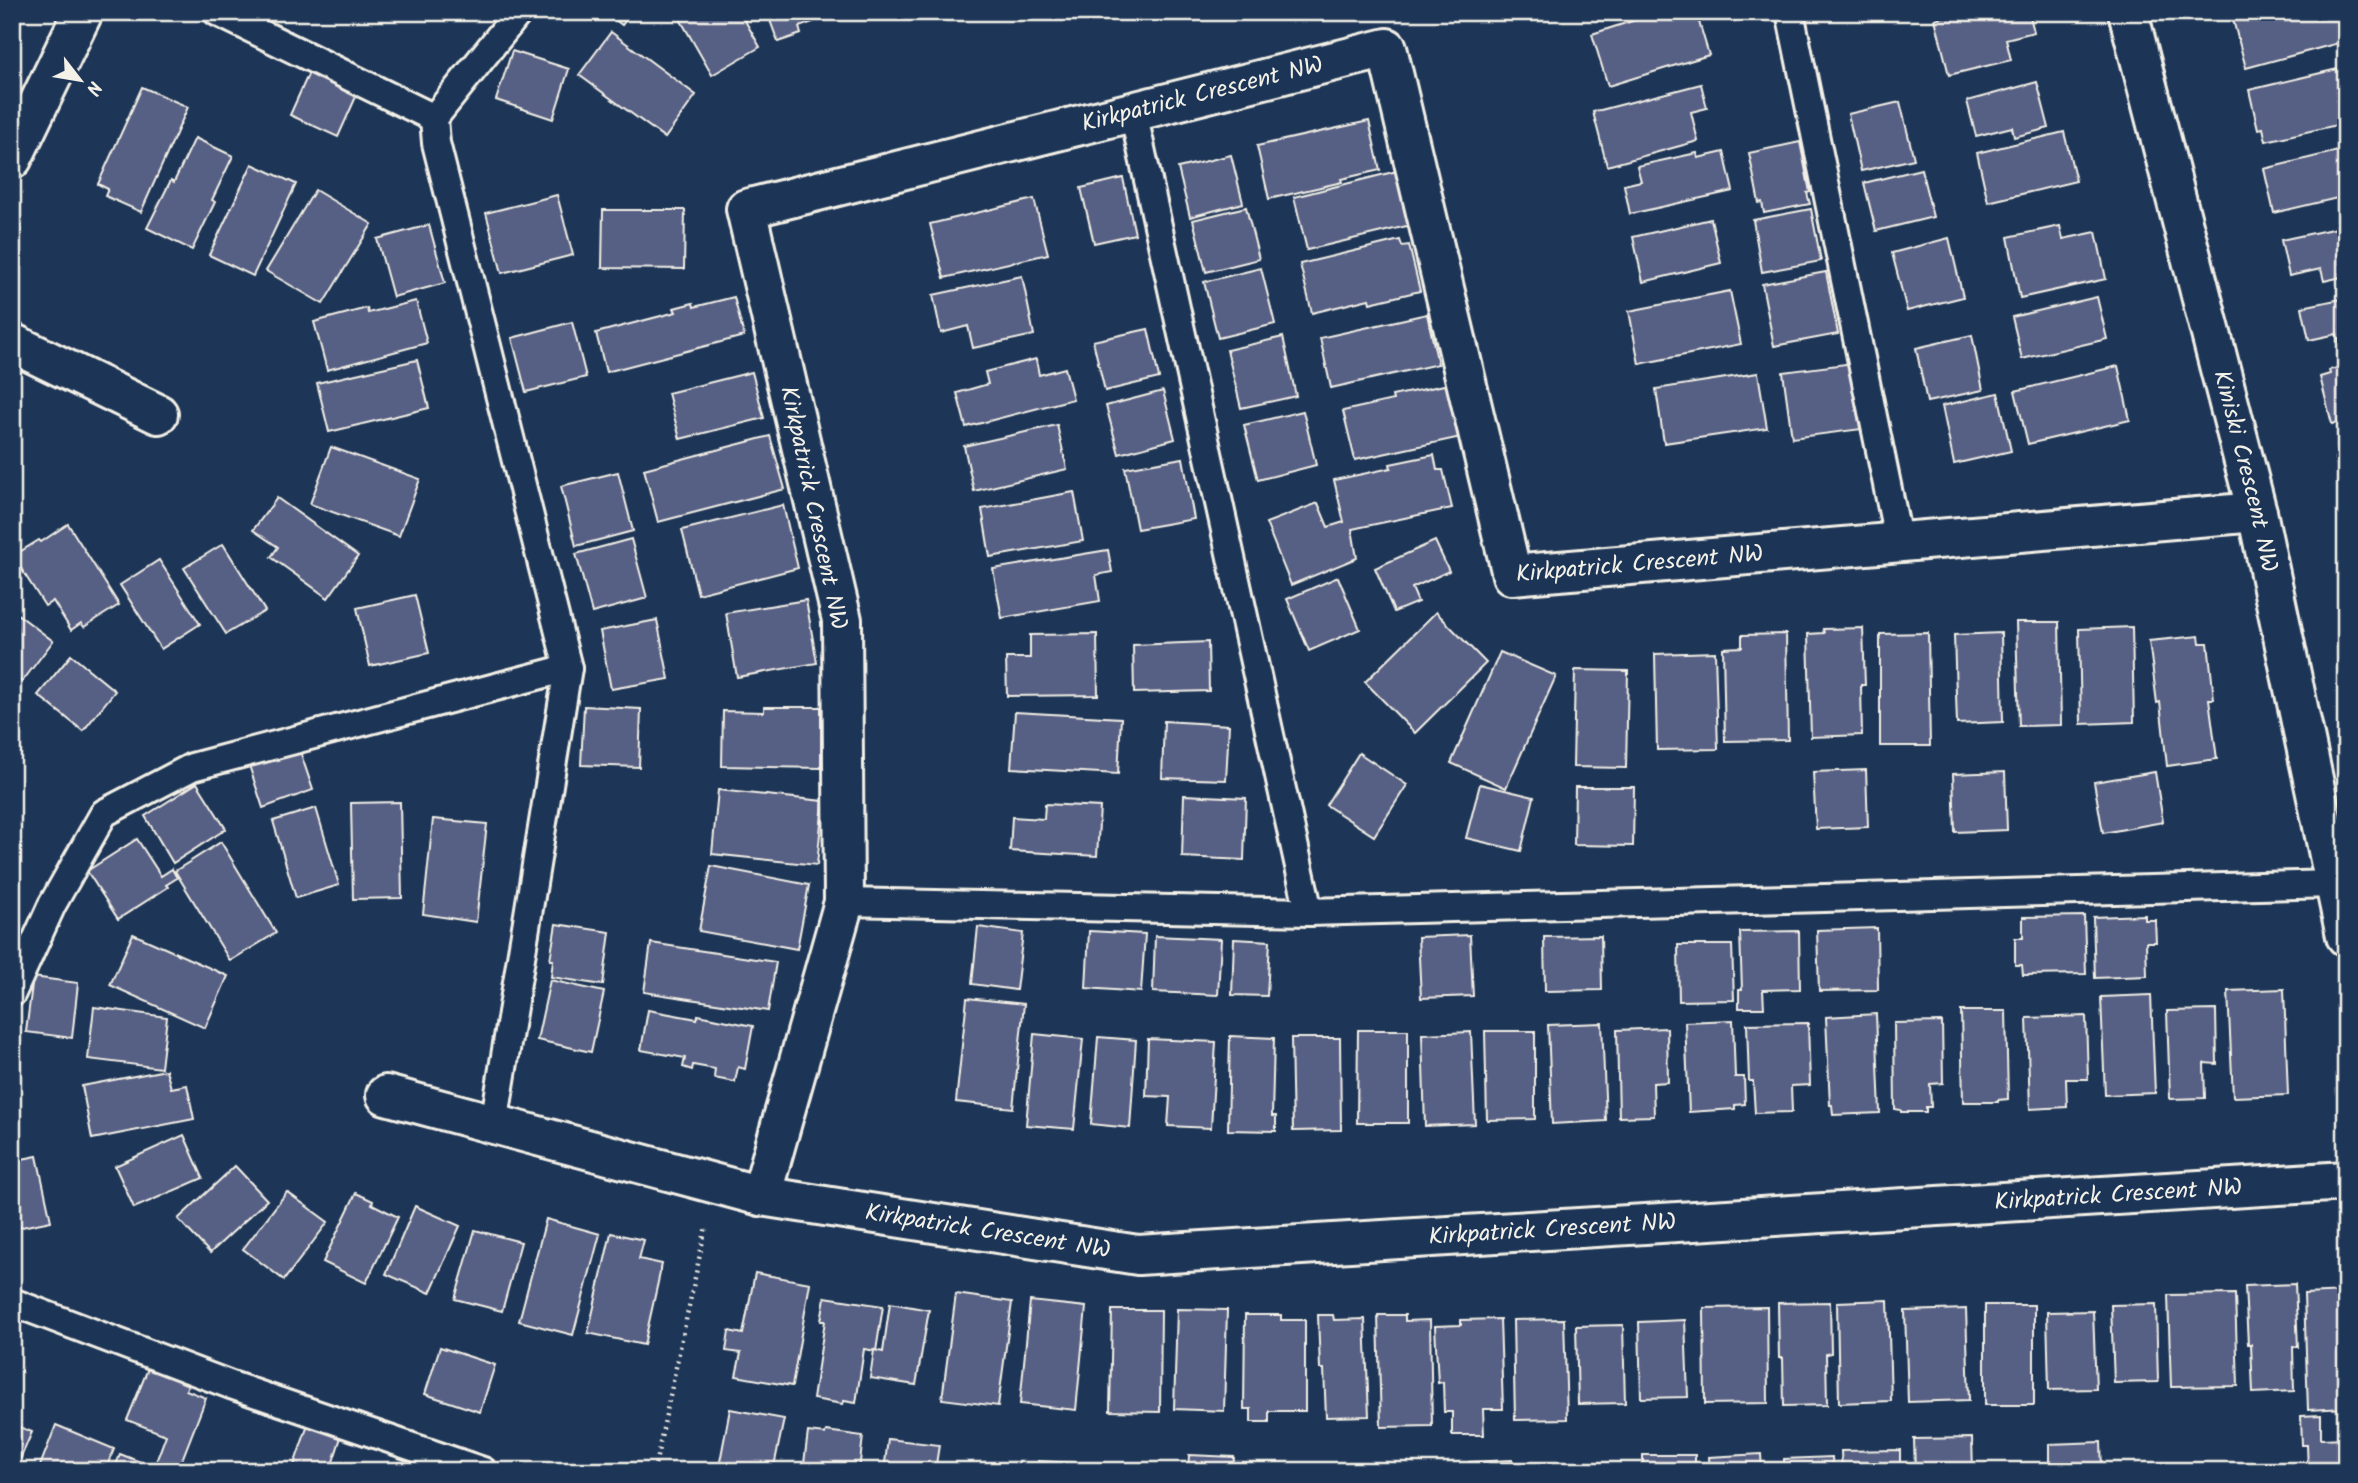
<svg xmlns="http://www.w3.org/2000/svg" width="2358" height="1483" viewBox="0 0 2358 1483" font-family="Kalam,sans-serif">
<style>
.building{fill:#575e84;stroke:#f4f1e8;stroke-width:2}
.lines{fill:none;stroke-linecap:round;stroke-linejoin:round}
.service-casing{stroke:#f4f1e8;stroke-width:32}
.minor-casing{stroke:#f4f1e8;stroke-width:44}
.path{stroke:#f4f1e8;stroke-width:4.5;stroke-dasharray:2 5;stroke-linecap:butt}
.service{stroke:#1d3557;stroke-width:26}
.minor{stroke:#1d3557;stroke-width:38}
.labels{text-anchor:middle;dominant-baseline:central;stroke-width:6;stroke-linejoin:round;paint-order:stroke}
.street-label{font-size:24px;fill:#f4f1e8;stroke:#1d3557}
</style>
<rect width="100%" height="100%" fill="#1d3557"/>
<filter id="ink" filterUnits="userSpaceOnUse"><feTurbulence type="fractalNoise" baseFrequency=".0143" numOctaves="2"/><feDisplacementMap in="SourceGraphic" scale="14" xChannelSelector="R" yChannelSelector="G"/><feConvolveMatrix kernelMatrix="1 2 1 2 8 2 1 2 1" color-interpolation-filters="sRGB"/></filter>
<g filter="url(#ink)">
<g class="building">
<polygon points="605,12 632,12 622,25"/>
<polygon points="676,12 740,12 760,47 712,75"/>
<polygon points="767,12 819,12 821,19 799,27 801,34 778,42"/>
<polygon points="848,12 877,12 850,18"/>
<polygon points="1660,12 1696,12 1709,55 1608,86 1592,34"/>
<polygon points="1962,12 2029,12 2034,32 2006,39 2011,60 1949,75 1935,19"/>
<polygon points="2245,12 2342,12 2346,25 2346,41 2246,68 2232,16"/>
<polygon points="611,32 696,95 665,138 579,75"/>
<polygon points="512,51 569,69 553,119 496,100"/>
<polygon points="2346,67 2346,123 2266,141 2263,128 2258,129 2249,90"/>
<polygon points="311,68 359,90 338,137 290,115"/>
<polygon points="2037,82 2049,128 2014,137 2012,127 1976,136 1967,101"/>
<polygon points="1701,84 1707,108 1691,112 1698,141 1607,166 1593,112"/>
<polygon points="142,87 188,107 141,212 105,196 108,189 98,184"/>
<polygon points="1900,102 1914,159 1861,171 1848,114"/>
<polygon points="1369,121 1380,170 1341,179 1342,182 1269,199 1257,146"/>
<polygon points="2064,132 2076,181 1988,202 1977,153"/>
<polygon points="195,138 233,156 212,200 215,202 192,250 147,228 171,180 174,182"/>
<polygon points="1800,142 1810,192 1807,193 1810,204 1764,213 1762,202 1759,203 1749,153"/>
<polygon points="2346,149 2346,196 2274,213 2264,169"/>
<polygon points="1724,152 1733,191 1630,214 1624,185 1641,181 1637,166 1697,153 1698,158"/>
<polygon points="1231,155 1243,203 1190,217 1178,168"/>
<polygon points="252,164 296,184 253,276 209,255"/>
<polygon points="1921,169 1933,217 1876,231 1864,183"/>
<polygon points="1397,171 1411,225 1307,250 1294,197"/>
<polygon points="1123,178 1135,234 1094,243 1081,188"/>
<polygon points="315,190 372,224 323,304 266,271"/>
<polygon points="557,195 573,255 502,273 486,213"/>
<polygon points="1034,199 1048,254 944,278 930,224"/>
<polygon points="1246,207 1259,259 1206,272 1193,220"/>
<polygon points="1811,209 1821,261 1762,272 1753,220"/>
<polygon points="603,210 685,210 684,269 602,268"/>
<polygon points="1711,219 1721,263 1643,282 1633,237"/>
<polygon points="429,225 445,283 393,297 377,239"/>
<polygon points="2060,226 2063,239 2096,232 2106,279 2020,298 2008,237"/>
<polygon points="2346,226 2346,276 2324,281 2321,269 2289,276 2281,240"/>
<polygon points="1949,238 1963,297 1907,311 1892,253"/>
<polygon points="1400,240 1402,246 1409,245 1420,291 1370,303 1369,299 1312,313 1300,264"/>
<polygon points="1261,268 1275,324 1218,338 1204,282"/>
<polygon points="1826,272 1838,334 1774,346 1762,284"/>
<polygon points="1022,276 1034,335 973,348 968,326 941,333 933,295"/>
<polygon points="1730,291 1741,344 1639,364 1629,311"/>
<polygon points="734,297 744,336 606,372 596,333 676,312 674,308 693,303 694,307"/>
<polygon points="2097,297 2107,339 2022,359 2012,317"/>
<polygon points="2346,298 2346,361 2343,362 2337,334 2309,340 2302,307"/>
<polygon points="416,301 427,343 327,370 314,322 367,308 368,313"/>
<polygon points="1427,314 1438,364 1331,388 1320,338"/>
<polygon points="572,322 586,377 526,392 512,338"/>
<polygon points="1148,329 1159,378 1105,391 1093,341"/>
<polygon points="1972,335 1983,390 1927,402 1916,348"/>
<polygon points="1283,337 1296,396 1241,408 1227,350"/>
<polygon points="1036,359 1039,375 1065,368 1073,399 966,427 957,393 988,384 985,372"/>
<polygon points="417,360 429,408 329,432 317,383"/>
<polygon points="1853,363 1862,429 1792,438 1783,372"/>
<polygon points="2118,366 2130,420 2028,444 2015,391"/>
<polygon points="2346,366 2346,420 2332,424 2320,377 2330,374 2329,370"/>
<polygon points="752,372 764,418 680,439 668,393"/>
<polygon points="1758,373 1767,428 1664,443 1656,389"/>
<polygon points="1449,384 1461,437 1355,460 1343,411 1393,400 1392,396"/>
<polygon points="1163,391 1175,439 1119,454 1106,406"/>
<polygon points="1998,393 2011,451 1954,464 1942,406"/>
<polygon points="1303,411 1316,465 1258,480 1244,425"/>
<polygon points="1057,425 1067,469 974,491 964,446"/>
<polygon points="770,436 785,489 658,522 644,469"/>
<polygon points="331,447 420,479 399,536 310,504"/>
<polygon points="2346,452 2346,499 2335,458"/>
<polygon points="1434,455 1437,470 1443,470 1452,508 1352,529 1357,558 1291,585 1266,523 1318,503 1328,527 1344,522 1334,480 1391,468 1390,464"/>
<polygon points="1183,458 1194,519 1137,529 1125,468"/>
<polygon points="618,472 633,531 576,546 561,486"/>
<polygon points="1074,492 1083,541 990,557 982,509"/>
<polygon points="277,498 358,556 328,598 271,557 278,547 253,530"/>
<polygon points="783,505 798,568 698,594 682,530"/>
<polygon points="68,524 119,605 84,627 81,623 71,630 53,601 45,606 13,556 39,540 41,542"/>
<polygon points="631,539 647,598 592,613 576,554"/>
<polygon points="1435,541 1449,571 1412,588 1418,602 1394,612 1375,568"/>
<polygon points="223,544 265,611 226,634 184,568"/>
<polygon points="1108,550 1112,572 1096,575 1100,601 1002,618 993,569"/>
<polygon points="159,560 200,624 161,649 120,585"/>
<polygon points="1338,577 1360,629 1309,651 1287,599"/>
<polygon points="415,595 429,653 370,666 357,608"/>
<polygon points="806,600 817,663 737,677 726,613"/>
<polygon points="12,610 53,641 22,682 12,675"/>
<polygon points="1436,612 1486,663 1415,733 1365,682"/>
<polygon points="657,620 669,679 611,689 600,631"/>
<polygon points="2016,622 2059,622 2061,725 2019,726"/>
<polygon points="2132,627 2134,722 2081,724 2079,629"/>
<polygon points="1863,628 1865,685 1861,685 1862,735 1811,737 1808,634 1824,633 1823,629"/>
<polygon points="1928,633 1930,746 1880,746 1880,634"/>
<polygon points="2001,633 2003,722 1957,724 1954,635"/>
<polygon points="1097,634 1098,695 1007,696 1006,658 1030,658 1030,635"/>
<polygon points="1786,634 1788,740 1725,741 1723,648 1742,647 1742,635"/>
<polygon points="2199,636 2200,643 2208,643 2214,699 2209,699 2217,759 2167,766 2160,702 2157,703 2149,641"/>
<polygon points="1208,642 1209,691 1134,693 1133,645"/>
<polygon points="1500,652 1556,676 1506,788 1451,763"/>
<polygon points="1715,652 1718,749 1657,750 1655,654"/>
<polygon points="71,655 115,691 83,731 38,695"/>
<polygon points="1575,670 1628,671 1626,768 1573,767"/>
<polygon points="584,706 641,709 639,767 581,765"/>
<polygon points="764,707 821,707 821,768 722,766 723,711 764,712"/>
<polygon points="1015,712 1121,718 1118,774 1011,768"/>
<polygon points="1164,721 1229,725 1226,780 1162,778"/>
<polygon points="296,739 313,790 263,808 246,756"/>
<polygon points="1359,753 1407,785 1374,836 1326,805"/>
<polygon points="1866,770 1868,827 1816,829 1813,772"/>
<polygon points="2005,772 2007,830 1955,832 1953,774"/>
<polygon points="2155,772 2163,822 2103,833 2094,782"/>
<polygon points="197,783 226,829 173,863 145,816"/>
<polygon points="1480,784 1534,797 1521,851 1466,838"/>
<polygon points="1575,787 1634,787 1633,846 1574,845"/>
<polygon points="718,790 823,801 817,865 712,854"/>
<polygon points="1184,795 1246,798 1244,860 1182,857"/>
<polygon points="400,802 402,898 353,899 351,803"/>
<polygon points="1045,804 1100,807 1097,856 1010,851 1012,817 1044,819"/>
<polygon points="316,808 339,885 296,898 273,821"/>
<polygon points="433,819 487,824 476,922 423,914"/>
<polygon points="137,839 161,876 172,869 177,878 166,885 168,887 118,919 87,871"/>
<polygon points="221,842 276,933 230,961 175,871"/>
<polygon points="711,866 809,885 797,949 699,931"/>
<polygon points="2145,915 2145,920 2155,920 2156,942 2146,942 2147,976 2095,978 2093,917"/>
<polygon points="2084,916 2086,974 2023,975 2022,965 2015,965 2015,938 2023,938 2023,917"/>
<polygon points="556,924 610,932 603,985 551,977 553,960 550,960"/>
<polygon points="978,927 1023,933 1016,990 972,984"/>
<polygon points="1877,928 1878,990 1819,991 1817,930"/>
<polygon points="1089,931 1145,934 1141,992 1086,988"/>
<polygon points="1799,931 1800,989 1763,990 1764,1008 1739,1008 1739,990 1742,990 1740,932"/>
<polygon points="133,934 228,976 205,1028 110,985"/>
<polygon points="1470,935 1473,996 1421,998 1418,937"/>
<polygon points="1155,936 1221,939 1218,995 1153,992"/>
<polygon points="1601,936 1602,990 1545,991 1544,937"/>
<polygon points="1234,939 1270,941 1267,996 1232,995"/>
<polygon points="651,943 776,962 768,1011 644,992"/>
<polygon points="1678,945 1732,945 1734,1000 1679,1001"/>
<polygon points="33,977 78,983 72,1038 26,1032"/>
<polygon points="550,980 604,992 591,1052 537,1040"/>
<polygon points="2284,989 2288,1095 2233,1097 2228,991"/>
<polygon points="2151,995 2155,1093 2105,1095 2101,997"/>
<polygon points="967,998 1024,1004 1013,1108 956,1102"/>
<polygon points="94,1007 167,1017 161,1068 88,1059"/>
<polygon points="648,1010 697,1019 698,1015 753,1026 745,1069 738,1067 735,1082 714,1078 715,1069 693,1065 692,1070 683,1067 685,1058 641,1050"/>
<polygon points="2216,1010 2217,1064 2204,1063 2205,1098 2170,1099 2167,1011"/>
<polygon points="1961,1011 2006,1011 2008,1099 1998,1100 1998,1102 1963,1102"/>
<polygon points="1876,1014 1880,1113 1833,1115 1832,1105 1830,1105 1826,1017"/>
<polygon points="2086,1016 2088,1079 2066,1079 2067,1107 2030,1109 2027,1018"/>
<polygon points="1733,1020 1735,1077 1744,1077 1745,1104 1735,1105 1735,1109 1689,1112 1685,1022"/>
<polygon points="1942,1022 1943,1083 1930,1084 1931,1107 1926,1107 1926,1112 1901,1112 1901,1110 1895,1109 1894,1023"/>
<polygon points="1602,1023 1606,1121 1552,1124 1548,1025"/>
<polygon points="1808,1023 1810,1085 1791,1086 1792,1112 1755,1113 1753,1081 1749,1081 1747,1024"/>
<polygon points="1667,1028 1668,1082 1653,1083 1654,1116 1619,1117 1617,1030"/>
<polygon points="1358,1030 1408,1030 1408,1123 1357,1123"/>
<polygon points="1485,1031 1535,1031 1535,1119 1487,1120"/>
<polygon points="1471,1032 1475,1124 1425,1126 1422,1034"/>
<polygon points="1034,1034 1083,1039 1074,1129 1026,1125"/>
<polygon points="1230,1036 1274,1038 1272,1116 1276,1116 1276,1131 1228,1130"/>
<polygon points="1098,1037 1136,1040 1130,1128 1091,1124"/>
<polygon points="1291,1038 1340,1038 1341,1130 1293,1131"/>
<polygon points="1148,1039 1216,1042 1211,1128 1168,1126 1170,1097 1146,1096"/>
<polygon points="166,1070 171,1088 187,1085 194,1119 92,1139 82,1086"/>
<polygon points="184,1135 203,1178 134,1208 115,1166"/>
<polygon points="37,1156 51,1221 12,1229 12,1161"/>
<polygon points="235,1166 267,1200 210,1253 178,1219"/>
<polygon points="287,1192 328,1222 284,1280 243,1249"/>
<polygon points="356,1193 373,1201 372,1204 398,1217 366,1283 323,1262"/>
<polygon points="415,1206 460,1226 430,1293 386,1274"/>
<polygon points="546,1219 600,1234 573,1335 519,1321"/>
<polygon points="475,1230 521,1242 502,1311 455,1299"/>
<polygon points="611,1233 644,1240 639,1259 662,1264 644,1345 588,1333"/>
<polygon points="755,1273 810,1283 792,1386 736,1376 741,1353 726,1351 729,1331 743,1334"/>
<polygon points="2295,1284 2298,1347 2293,1347 2294,1391 2253,1393 2251,1344 2248,1344 2245,1286"/>
<polygon points="2346,1292 2346,1408 2308,1410 2304,1294"/>
<polygon points="956,1294 1012,1302 998,1406 942,1399"/>
<polygon points="2235,1294 2238,1386 2171,1387 2168,1295"/>
<polygon points="825,1297 883,1306 876,1351 864,1349 856,1403 844,1401 843,1404 813,1399 825,1321 821,1321"/>
<polygon points="1888,1300 1891,1401 1839,1403 1837,1302"/>
<polygon points="1030,1301 1086,1307 1076,1410 1020,1404"/>
<polygon points="1830,1302 1831,1353 1826,1354 1827,1405 1784,1406 1783,1358 1779,1358 1778,1303"/>
<polygon points="890,1303 929,1310 916,1385 870,1378 874,1350 883,1352"/>
<polygon points="2156,1304 2158,1382 2114,1383 2111,1305"/>
<rect x="1985" y="1305" width="49" height="100"/>
<polygon points="1767,1307 1768,1403 1705,1404 1704,1308"/>
<polygon points="1177,1309 1227,1310 1224,1411 1174,1409"/>
<polygon points="1966,1309 1969,1400 1908,1402 1905,1311"/>
<polygon points="1112,1310 1161,1310 1160,1412 1110,1411"/>
<polygon points="2093,1311 2096,1389 2049,1390 2047,1312"/>
<polygon points="1245,1315 1281,1315 1281,1320 1305,1320 1305,1411 1269,1411 1269,1422 1251,1422 1251,1409 1244,1409"/>
<polygon points="1318,1315 1333,1315 1334,1320 1365,1319 1369,1416 1326,1417 1324,1369 1320,1369"/>
<polygon points="1378,1315 1405,1315 1405,1321 1430,1320 1432,1426 1381,1427"/>
<polygon points="1500,1319 1503,1409 1483,1409 1484,1435 1452,1435 1452,1412 1444,1412 1443,1382 1438,1383 1435,1326 1461,1325 1461,1320"/>
<polygon points="1564,1319 1567,1419 1515,1420 1513,1320"/>
<polygon points="1685,1320 1688,1397 1641,1398 1639,1322"/>
<polygon points="1623,1325 1625,1403 1578,1404 1576,1326"/>
<polygon points="440,1347 495,1365 480,1412 425,1394"/>
<polygon points="149,1366 189,1382 186,1390 206,1398 178,1470 156,1462 166,1435 127,1420"/>
<polygon points="730,1409 784,1419 773,1471 739,1471 719,1467"/>
<polygon points="2321,1415 2321,1439 2346,1438 2346,1471 2308,1471 2307,1445 2302,1445 2301,1416"/>
<polygon points="309,1422 342,1434 330,1471 292,1471"/>
<polygon points="12,1424 32,1432 15,1471 12,1471"/>
<polygon points="56,1425 114,1449 105,1471 38,1471"/>
<polygon points="826,1431 863,1436 859,1471 803,1471 808,1432 825,1434"/>
<polygon points="1972,1438 1973,1471 1915,1471 1914,1439"/>
<polygon points="888,1439 939,1445 935,1471 884,1471"/>
<polygon points="2101,1442 2102,1471 2049,1471 2049,1444"/>
<polygon points="1900,1450 1900,1471 1842,1471 1841,1451"/>
<polygon points="120,1454 163,1471 114,1471"/>
<polygon points="1761,1454 1762,1471 1710,1471 1709,1457"/>
<polygon points="1189,1455 1234,1457 1233,1471 1188,1471"/>
<rect x="1643" y="1455" width="52" height="16"/>
<polygon points="1832,1457 1833,1471 1784,1471 1784,1459"/>
<polygon points="1512,1460 1513,1471 1469,1471 1469,1462"/>
<polygon points="1038,1461 1094,1464 1093,1471 1037,1471"/>
<polygon points="1372,1467 1373,1471 1320,1471 1320,1468"/>
</g>
<g class="lines">
<g class="service-casing">
<g id="service">
<polyline points="217,12 434,118"/>
<polyline points="1790,12 1899,543"/>
<polyline points="1133,112 1309,912"/>
<polyline points="844,902 1309,912 2334,884"/>
<polyline points="12,993 52,905 104,813 192,767 568,668"/>
<polyline points="494,1124 568,668 436,143 434,118 519,12"/>
<polyline points="12,1302 231,1385 483,1471"/>
</g>
</g>
<g class="minor-casing">
<g id="minor">
<path id="s1" d="M2128,12L2257,512L2346,936"/>
<polyline points="12,159 83,12"/>
<polyline points="12,343 158,414"/>
<path id="s2" d="M386,1095L761,1196L1138,1255L2346,1181"/>
<path id="s3" d="M761,1196L844,902L842,620L746,209L1387,48L1512,575L2257,512"/>
</g>
</g>
<polyline class="path" points="654,1471 706,1226"/>
<use href="#service" class="service"/>
<use href="#minor" class="minor"/>
</g>
</g>
<g class="labels">
<g class="street-label">
<text stroke="none"><textPath href="#s3" startOffset="1480">Kirkpatrick Crescent NW</textPath></text>
<text stroke="none"><textPath href="#s1" startOffset="474">Kiniski Crescent NW</textPath></text>
<text transform="translate(813 508) rotate(78)">Kirkpatrick Crescent NW</text>
<text stroke="none"><textPath href="#s3" startOffset="2340">Kirkpatrick Crescent NW</textPath></text>
<text stroke="none"><textPath href="#s2" startOffset="1752">Kirkpatrick Crescent NW</textPath></text>
<text stroke="none"><textPath href="#s2" startOffset="1185">Kirkpatrick Crescent NW</textPath></text>
<text stroke="none"><textPath href="#s2" startOffset="618">Kirkpatrick Crescent NW</textPath></text>
</g>
</g>
<rect width="2358" height="1483" fill="none" stroke="#1d3557" stroke-width="42"/>
<rect x="21" y="21" width="2316" height="1441" fill="none" stroke="#f4f1e8" stroke-width="2.5" filter="url(#ink)"/>
<g transform="translate(80 80) rotate(121)" stroke="#1d3557" stroke-width="5" paint-order="stroke">
<path d="M0-5L12 26L0 18L-12 26Z" fill="#f4f1e8"/>
<text y="-10" font-size="19" font-weight="bold" text-anchor="middle" fill="#f4f1e8">N</text>
</g>
</svg>
